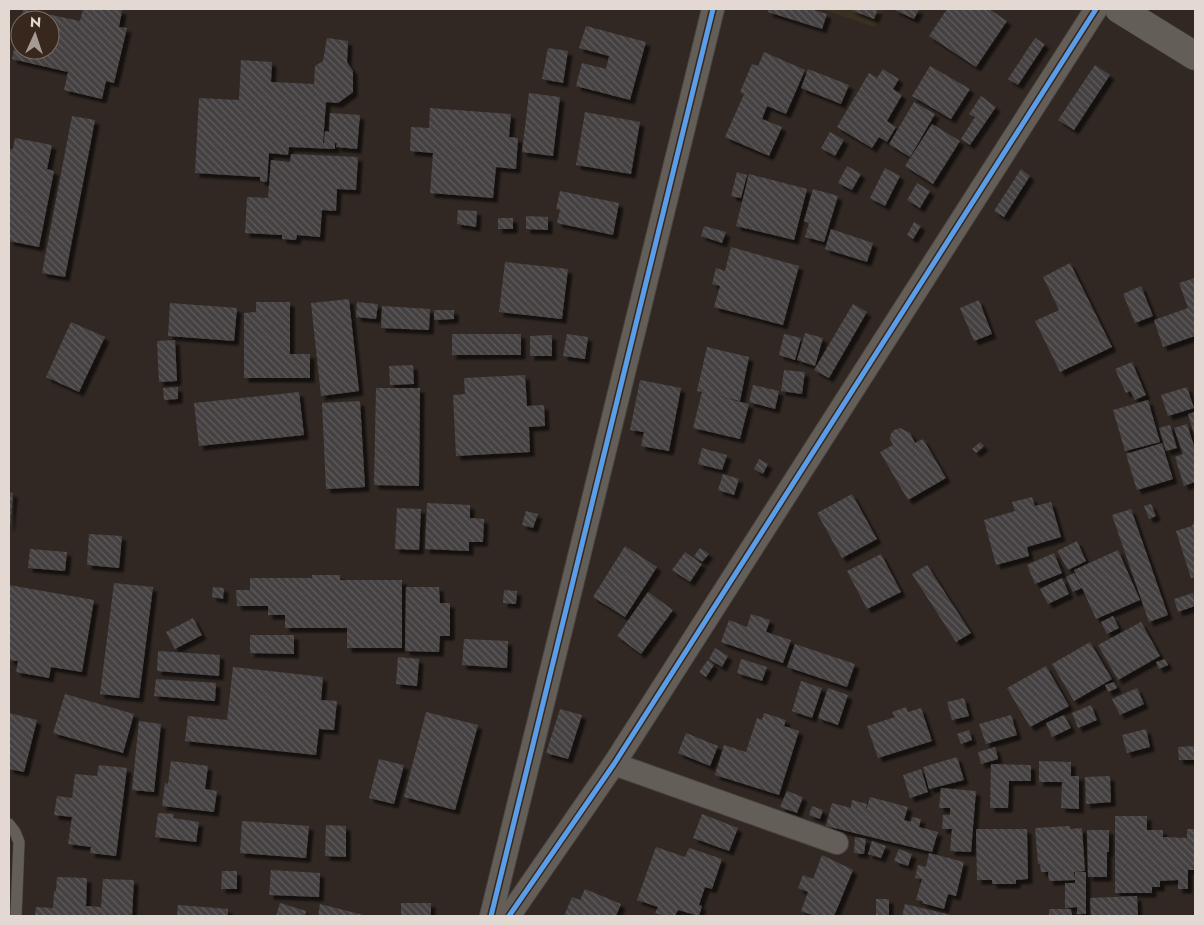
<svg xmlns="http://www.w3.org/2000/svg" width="1204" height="925" viewBox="0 0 1204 925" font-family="Jost,sans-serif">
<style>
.medical{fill:#3a3021}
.building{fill:url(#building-back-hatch);filter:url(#shadow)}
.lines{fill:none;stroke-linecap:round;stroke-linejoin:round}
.service-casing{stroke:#4c4540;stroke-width:12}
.minor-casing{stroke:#4c4540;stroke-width:24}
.tertiary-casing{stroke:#4c4540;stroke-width:29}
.service{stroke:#645e59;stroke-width:11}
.minor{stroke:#645e59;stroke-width:22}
.tertiary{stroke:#645e59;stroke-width:28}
.cycleway-casing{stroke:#37271d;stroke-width:8}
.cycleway{stroke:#5a9eea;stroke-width:5}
</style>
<defs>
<pattern id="building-back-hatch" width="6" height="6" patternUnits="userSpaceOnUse" patternTransform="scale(1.25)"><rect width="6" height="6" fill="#454142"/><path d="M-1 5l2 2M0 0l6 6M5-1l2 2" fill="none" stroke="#605c5c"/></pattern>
<filter id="shadow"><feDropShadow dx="4.5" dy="4.5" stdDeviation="1" flood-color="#0009"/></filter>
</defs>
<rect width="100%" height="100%" fill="#312823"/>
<polygon class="medical" points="821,9 884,9 875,27"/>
<g class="building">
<polygon points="23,9 80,21 83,9 122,10 119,27 127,28 114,83 106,81 102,99 64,90 68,72 12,59 19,26 20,50 50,50 50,20 21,20"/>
<polygon points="769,9 810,9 827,14 822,29 768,12"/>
<polygon points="849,9 878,9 874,19"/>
<polygon points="893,9 919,9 914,19"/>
<polygon points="947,9 989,9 1007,21 976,67 929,36"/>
<polygon points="586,26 646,42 630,100 576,86 582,63 606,69 609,56 579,48"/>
<polygon points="327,38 348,41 347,62 353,71 353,92 338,103 326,102 323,143 324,143 325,131 329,132 330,113 360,115 357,149 336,147 337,143 335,143 335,149 289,147 288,155 269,153 267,182 260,181 260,177 195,173 199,98 239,100 241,60 272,62 271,82 314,84 315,66 323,61"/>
<polygon points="1035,38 1045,44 1018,85 1008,79"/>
<polygon points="548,48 568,51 563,83 542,79"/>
<polygon points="764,52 805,70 786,114 767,106 762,119 782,127 769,156 725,137 744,94 740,92 752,64 758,66"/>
<polygon points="1095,65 1110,75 1074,130 1058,120"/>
<polygon points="930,66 970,89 951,119 912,96"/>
<polygon points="808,69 849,85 841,104 801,88"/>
<polygon points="883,69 899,79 893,89 902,95 887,121 896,127 887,142 879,137 872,148 837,127 869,73 877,78"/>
<polygon points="529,93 560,97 553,156 522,152"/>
<polygon points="981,96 996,107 970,145 961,139 975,117 969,114"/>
<polygon points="914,102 935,114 910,157 889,144"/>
<polygon points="430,108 511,114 509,137 518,138 516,169 496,167 493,198 430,193 433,153 410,151 411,127 429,128"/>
<polygon points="585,112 640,122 631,174 576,165"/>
<polygon points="72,116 95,120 65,277 42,273"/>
<polygon points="932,124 960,141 933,184 905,166"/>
<polygon points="830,132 844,140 835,156 821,148"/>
<polygon points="15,138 52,145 47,169 54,171 39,247 9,241 9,149 13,149"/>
<polygon points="291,154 358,157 356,190 337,189 336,211 322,210 320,237 297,235 296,240 282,239 282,235 245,233 247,197 268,198 271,160 290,162"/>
<polygon points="847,166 861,174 852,190 838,183"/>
<polygon points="885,168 900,176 885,206 870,198"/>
<polygon points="1021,169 1030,176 1004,217 994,211"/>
<polygon points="737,172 747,175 741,198 731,196"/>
<polygon points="749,174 807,189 794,240 736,226"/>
<polygon points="917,183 930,191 920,208 907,200"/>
<polygon points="813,189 838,196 824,242 805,237 809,223 804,221"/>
<polygon points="560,191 619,203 613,235 557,223 560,210 556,209"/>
<polygon points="458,210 477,211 476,227 457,224"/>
<polygon points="526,216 548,217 548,230 526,229"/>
<rect x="498" y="218" width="15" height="11"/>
<polygon points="914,222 921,226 913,239 907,235"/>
<polygon points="704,226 726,232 722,243 701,236"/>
<polygon points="831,229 873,243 867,262 825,249"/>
<polygon points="731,247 799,266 783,325 714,307 720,286 712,284 716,268 725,271"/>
<polygon points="505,262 568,269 562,319 499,312"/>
<polygon points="1070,263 1112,347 1060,372 1035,321 1059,310 1043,277"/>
<polygon points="1195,278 1195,336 1163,347 1154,320 1188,308 1179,283"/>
<polygon points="1141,286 1153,316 1135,323 1123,294"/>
<polygon points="349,299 359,391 321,396 311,303"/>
<polygon points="979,300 992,334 974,341 960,308"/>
<polygon points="256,302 290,302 290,354 310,354 310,378 244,378 244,313 256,312"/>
<polygon points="357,302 378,304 376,319 356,317"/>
<polygon points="170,303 237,308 234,341 168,336"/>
<polygon points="853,304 867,312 829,378 814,370"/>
<polygon points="382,306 430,309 429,330 381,328"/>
<polygon points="434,310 454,310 454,319 434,320"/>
<polygon points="71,322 105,337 79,392 46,377"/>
<polygon points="805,333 823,338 815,366 797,360"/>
<rect x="452" y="334" width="69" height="21"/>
<polygon points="567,334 588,337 585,359 563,356"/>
<polygon points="784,334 801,338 795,360 779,355"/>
<polygon points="552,335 552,356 530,356 530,336"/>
<polygon points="175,340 177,381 159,382 157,341"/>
<polygon points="707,347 749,357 740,401 717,396 749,404 740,439 693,428 702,392 697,391"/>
<polygon points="1132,362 1146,395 1135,400 1130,391 1126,393 1115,369"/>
<polygon points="413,365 414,384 390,385 389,366"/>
<polygon points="784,370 805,372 802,394 781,391"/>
<polygon points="525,375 527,406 544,405 545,426 529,427 530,452 456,456 453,395 465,394 464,378"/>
<polygon points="640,380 681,388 669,451 641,446 644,432 630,430"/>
<polygon points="753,385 779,391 775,409 749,402"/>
<polygon points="178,387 178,399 164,400 163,388"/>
<polygon points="1187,387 1194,408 1168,416 1161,395"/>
<polygon points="376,388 420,388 419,486 374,485"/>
<polygon points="299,392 304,435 199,446 194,403"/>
<polygon points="1148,400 1160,442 1125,451 1113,410"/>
<polygon points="360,401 365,487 326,489 322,403"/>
<polygon points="1195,412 1195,437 1188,414"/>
<polygon points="1187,424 1195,449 1195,482 1184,486 1175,457 1183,454 1174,428"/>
<polygon points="1170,425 1177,448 1166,451 1159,428"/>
<polygon points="900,428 910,433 915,443 923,439 946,478 908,500 880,452 893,445 890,439 891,434 894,430"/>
<polygon points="980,442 984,446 976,453 972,449"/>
<polygon points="1162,443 1173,479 1137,490 1126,454"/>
<polygon points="702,448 727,455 722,470 698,464"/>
<polygon points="759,459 768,464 763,474 754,469"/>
<polygon points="723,474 739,479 734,495 718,490"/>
<polygon points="9,492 13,493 10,527 9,527"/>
<polygon points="852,494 877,539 842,558 817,513"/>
<polygon points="1032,497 1035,506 1051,502 1061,537 1027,547 1029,556 996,565 984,520 1015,511 1012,502"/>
<polygon points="427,503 470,505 470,518 484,519 483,542 469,542 469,551 425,549"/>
<polygon points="1151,504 1156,516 1149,519 1144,506"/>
<polygon points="397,508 421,509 419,550 395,549"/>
<polygon points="1131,509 1168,615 1149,622 1112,515"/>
<polygon points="526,511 538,514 533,528 522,525"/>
<polygon points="1195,520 1195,577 1191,578 1176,531 1192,526"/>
<polygon points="89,534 122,536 119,568 87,565"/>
<polygon points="1077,541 1086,561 1068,570 1057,551"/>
<polygon points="625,546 657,567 625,617 593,597"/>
<polygon points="700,548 709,554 702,562 694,556"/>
<polygon points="30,549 67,552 65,571 28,568"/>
<polygon points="1118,550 1140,600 1096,619 1074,570"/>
<polygon points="685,552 702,564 690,582 672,570"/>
<polygon points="1054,553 1062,573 1035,584 1027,565"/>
<polygon points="881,554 901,592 867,609 847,571"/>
<polygon points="927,565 971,633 956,642 912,574"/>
<polygon points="1074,573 1082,588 1073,592 1066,577"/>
<polygon points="312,575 340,575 340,580 402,580 402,648 347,648 347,628 285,628 285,615 268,615 268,606 237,606 236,590 250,590 250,578 312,578"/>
<polygon points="1062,578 1069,594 1048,604 1040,589"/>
<polygon points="114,583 153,587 139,698 100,694"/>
<polygon points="9,585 94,600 82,672 51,667 49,678 16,672 18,661 9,660"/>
<polygon points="213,587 224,588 223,599 212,597"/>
<polygon points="406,587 439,587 440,603 450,603 450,636 440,636 439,652 405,651"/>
<polygon points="504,590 517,591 516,604 503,603"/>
<polygon points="648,592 673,610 641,654 617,636"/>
<polygon points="1193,593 1195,606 1178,612 1174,599"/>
<polygon points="751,614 770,620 766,632 791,640 783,663 721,642 729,620 747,627"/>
<polygon points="1113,616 1119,628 1107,634 1101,622"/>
<polygon points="193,618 202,635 175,649 166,632"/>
<polygon points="1141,622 1160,656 1118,680 1098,645"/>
<polygon points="250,635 294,635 294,654 250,653"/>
<polygon points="464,639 508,641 507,668 462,665"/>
<polygon points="1090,642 1112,679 1074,701 1052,664"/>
<polygon points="795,644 855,664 847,687 787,667"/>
<polygon points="715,648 728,656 722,667 709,659"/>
<polygon points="158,651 220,655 219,676 157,671"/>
<polygon points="398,657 419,659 417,686 396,684"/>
<polygon points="741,659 767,667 762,681 737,673"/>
<polygon points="1165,659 1168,665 1159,669 1156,662"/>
<polygon points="708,660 714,665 706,677 699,672"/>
<polygon points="1046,666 1069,706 1030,727 1007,688"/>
<polygon points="233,667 323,677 321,700 337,701 334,730 319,729 316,755 185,741 188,716 227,720"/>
<polygon points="156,679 216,683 215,701 154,696"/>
<polygon points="801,681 822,688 812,718 792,711"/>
<polygon points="1114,682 1117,688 1108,692 1105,685"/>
<polygon points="828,688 848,695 838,725 818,718"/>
<polygon points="1137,688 1144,704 1120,715 1112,699"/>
<polygon points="65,694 134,714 123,753 53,733"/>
<polygon points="964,698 969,716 952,720 947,702"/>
<polygon points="1091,705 1097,720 1078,728 1072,713"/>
<polygon points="906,707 908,712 921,708 932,741 878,758 867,726 895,717 892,712"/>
<polygon points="560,709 582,715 568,759 546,753"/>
<polygon points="426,712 478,725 455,810 404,797"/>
<polygon points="9,713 37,720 24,772 9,769"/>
<polygon points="764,713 786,720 784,726 799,731 779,795 715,775 724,745 746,752 757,718 762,720"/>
<polygon points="1011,715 1017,735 986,744 979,724"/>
<polygon points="1064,715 1071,728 1052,737 1046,723"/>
<polygon points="139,721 161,724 154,792 132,790"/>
<polygon points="1146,729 1150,747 1127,753 1122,735"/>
<polygon points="969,730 972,740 961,744 957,734"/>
<polygon points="686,733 718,746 710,766 678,753"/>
<polygon points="1195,746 1195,760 1179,760 1178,747"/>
<polygon points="995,747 998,759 981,764 978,752"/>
<polygon points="957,757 964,780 929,789 923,767"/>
<polygon points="379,759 404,765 394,804 369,798"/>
<polygon points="171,761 208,766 205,789 217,791 214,812 162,806 165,783 168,784"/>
<polygon points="1039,761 1071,762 1071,776 1079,776 1079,809 1061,808 1062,782 1039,782"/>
<polygon points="991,764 1031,765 1031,781 1009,781 1008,808 990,808"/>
<polygon points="99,765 127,768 116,856 90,853 91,847 68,844 72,817 54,815 57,796 72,798 75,774 97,776"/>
<polygon points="921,769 928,792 910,798 903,775"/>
<polygon points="1110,776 1111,802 1086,804 1085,777"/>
<polygon points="941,788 976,791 971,852 950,851 952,829 942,829 943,815 950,815 950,808 939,808"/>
<polygon points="787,791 803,797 797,813 780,807"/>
<polygon points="870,797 908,807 904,820 911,822 912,817 921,819 919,827 938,832 932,852 826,826 832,803 851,808 852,800 867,804 866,808 867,808"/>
<polygon points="812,806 823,810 820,819 809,815"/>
<polygon points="158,813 174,814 173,818 199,822 196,842 155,837"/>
<polygon points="702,814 738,828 729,851 693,838"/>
<polygon points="1115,816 1147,816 1147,830 1163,830 1163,837 1187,838 1187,829 1195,829 1195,870 1188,870 1188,889 1178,889 1178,880 1160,881 1160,887 1152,887 1152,893 1115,893"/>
<polygon points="242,821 309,826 306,858 240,853"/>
<polygon points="326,825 346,826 346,857 325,856"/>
<polygon points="1070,826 1070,829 1082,828 1085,871 1074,872 1075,880 1049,881 1048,872 1041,872 1040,864 1038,864 1035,828"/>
<polygon points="976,829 1027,829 1028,879 1016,880 1016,884 992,884 992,880 977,880"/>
<polygon points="1087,830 1109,830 1109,852 1107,852 1107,877 1088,877"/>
<polygon points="855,837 866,839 864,854 854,853"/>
<polygon points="872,841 886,846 881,858 868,854"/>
<polygon points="656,847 685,857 689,848 722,859 712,889 705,887 699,905 702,906 699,916 678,910 675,916 665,916 655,913 658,907 637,900"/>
<polygon points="899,849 912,854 908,866 894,861"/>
<polygon points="929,853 964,862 956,896 948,894 944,909 922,903 923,901 916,900 922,879 915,878 918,865 926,867"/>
<polygon points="822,855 853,870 834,916 815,916 801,911 808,892 798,888 803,875 813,879"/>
<polygon points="271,870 320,873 319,897 269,895"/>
<polygon points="222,871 237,871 237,889 221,889"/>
<polygon points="1075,872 1086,872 1086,914 1077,914 1077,907 1065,908 1065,883 1075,883"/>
<polygon points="57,877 87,878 86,906 101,907 103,879 134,880 132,916 35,916 36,907 53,908 54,891 56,891"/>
<polygon points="585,889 621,904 616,916 564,916 572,897 580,900"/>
<polygon points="1137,896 1138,916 1091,916 1090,898"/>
<rect x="876" y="899" width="13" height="17"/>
<polygon points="280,903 306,911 305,916 276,916"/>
<rect x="401" y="903" width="30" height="13"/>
<polygon points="320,904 367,916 318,916"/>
<polygon points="905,904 955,916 902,916"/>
<polygon points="178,905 228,909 228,916 177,916"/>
<polygon points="1049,909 1071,909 1072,916 1049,916"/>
</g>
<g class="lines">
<g class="service-casing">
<polyline id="service" points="9,824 15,832 19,842 16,916"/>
</g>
<g class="minor-casing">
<g id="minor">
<polyline points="614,764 837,843"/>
<polyline points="491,916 713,9"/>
<polyline points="509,916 614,764 1096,9"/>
</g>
</g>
<g class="tertiary-casing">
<polyline id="tertiary" points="1119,9 1195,56"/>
</g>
<use href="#service" class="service"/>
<use href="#minor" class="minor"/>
<use href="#tertiary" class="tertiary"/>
<g class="cycleway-casing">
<g id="cycleway">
<polyline points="491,916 713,9"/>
<polyline points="509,916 614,764 1096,9"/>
</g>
</g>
<use href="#cycleway" class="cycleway"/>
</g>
<rect width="1204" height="925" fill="none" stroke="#e3d9d2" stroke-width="20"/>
<g transform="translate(35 35) rotate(3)"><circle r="24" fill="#37271d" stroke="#7c6e65"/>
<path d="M0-4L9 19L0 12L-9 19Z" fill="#a59b95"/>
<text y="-8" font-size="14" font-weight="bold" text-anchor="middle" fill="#e3d9d2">N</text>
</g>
</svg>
